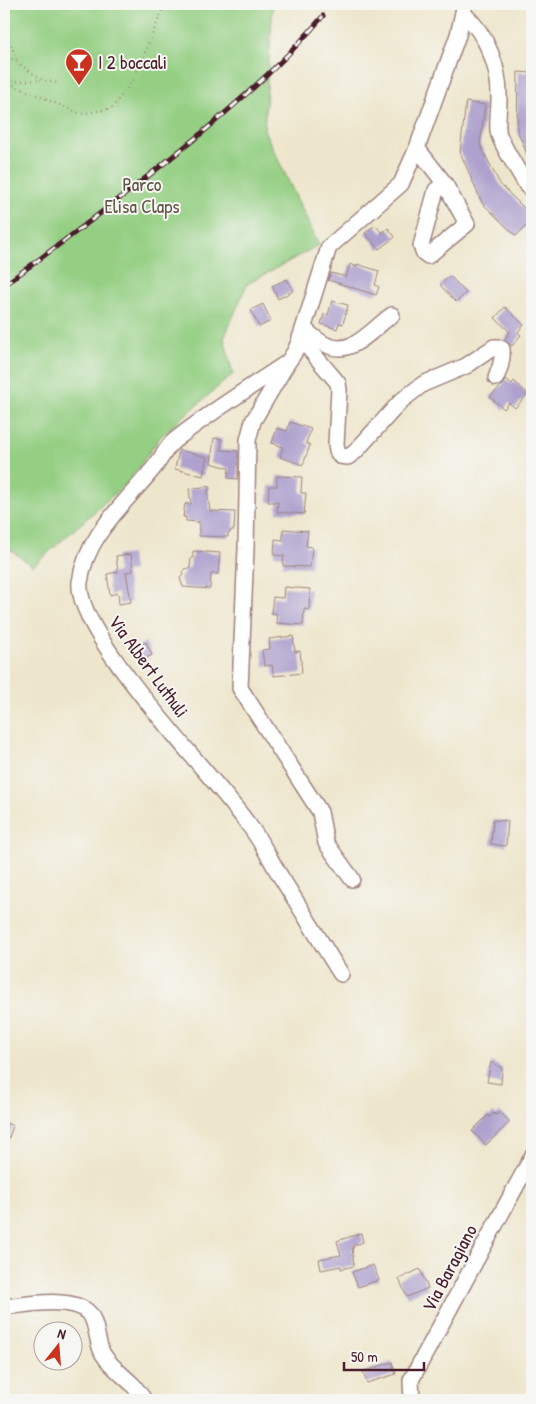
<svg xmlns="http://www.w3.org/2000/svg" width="536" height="1404" viewBox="0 0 536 1404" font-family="'Patrick Hand',sans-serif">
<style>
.green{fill:#94cf83;stroke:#6f7757}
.building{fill:#aea1ce}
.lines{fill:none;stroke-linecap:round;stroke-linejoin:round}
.minor-casing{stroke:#9c827c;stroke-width:18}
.path{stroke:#9c827c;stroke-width:2;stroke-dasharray:1 4;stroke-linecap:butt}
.minor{stroke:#fff;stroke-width:15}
.rail-casing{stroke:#4a1f2b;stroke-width:5}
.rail{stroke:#f6f6f2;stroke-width:3;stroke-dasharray:9;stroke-linecap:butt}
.labels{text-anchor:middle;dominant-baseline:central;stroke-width:4;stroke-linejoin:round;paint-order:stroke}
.poi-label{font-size:19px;fill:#4a1f2b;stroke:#f6f6f2;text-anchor:start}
.park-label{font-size:19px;fill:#605445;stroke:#f6f6f2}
.street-label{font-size:19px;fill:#4a1f2b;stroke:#f6f6f2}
</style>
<rect width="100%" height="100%" fill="#f6f6f2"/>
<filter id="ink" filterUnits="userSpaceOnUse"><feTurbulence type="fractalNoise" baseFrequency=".02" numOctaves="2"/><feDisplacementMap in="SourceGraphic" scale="10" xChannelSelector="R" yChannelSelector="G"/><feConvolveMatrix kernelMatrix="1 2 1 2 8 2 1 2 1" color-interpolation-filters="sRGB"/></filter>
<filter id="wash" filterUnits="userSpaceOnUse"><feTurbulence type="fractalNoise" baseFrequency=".0096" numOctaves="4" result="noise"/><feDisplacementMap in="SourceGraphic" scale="20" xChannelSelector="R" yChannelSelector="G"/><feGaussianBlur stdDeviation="1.12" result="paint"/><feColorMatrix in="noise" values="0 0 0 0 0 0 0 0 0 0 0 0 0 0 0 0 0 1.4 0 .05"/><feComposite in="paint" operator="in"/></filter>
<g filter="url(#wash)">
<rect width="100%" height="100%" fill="#eee6cc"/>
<polygon class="green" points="4,4 273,4 264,130 319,245 247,284 224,338 233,374 160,437 129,481 33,566 4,545"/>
<g id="blocks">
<g class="building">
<polygon points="518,72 532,73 532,165 517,130"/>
<polygon points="466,102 485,105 480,145 500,184 532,216 532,220 516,236 482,203 460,152"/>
<polygon points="375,225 382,233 388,228 395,237 379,249 365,233"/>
<polygon points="350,264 357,267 357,264 379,271 375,285 379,287 376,295 328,280 331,273 346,277"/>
<polygon points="450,276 466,293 456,302 440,285"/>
<polygon points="287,279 293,291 278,299 272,286"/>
<polygon points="332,301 348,305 343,324 339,323 337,329 321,324 324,314 328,315"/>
<polygon points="263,304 271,321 259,327 251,310"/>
<polygon points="505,307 524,325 518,332 521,335 512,346 504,340 510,332 495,318"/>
<polygon points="506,379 512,384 514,381 528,394 515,408 509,403 504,409 490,397 502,385"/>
<polygon points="290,422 311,429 306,443 310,445 303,465 280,457 283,447 272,443 277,428 287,431"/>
<polygon points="214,438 222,439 221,450 238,451 238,479 228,478 229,468 211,463"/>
<polygon points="179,450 207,457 203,476 175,469"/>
<polygon points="277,476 302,477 301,493 306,493 304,514 277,512 278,502 268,502 269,486 277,486"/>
<polygon points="209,486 208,497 210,511 235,512 234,530 231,530 230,533 228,533 228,537 199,536 199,522 186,521 186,517 183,517 185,504 191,504 189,489"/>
<polygon points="283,529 308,531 306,546 312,547 310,567 283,566 284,556 274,555 275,539 283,540"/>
<polygon points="193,551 220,553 218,574 211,574 210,589 183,587 180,578 183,575 184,569 190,568 191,558 193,558"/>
<polygon points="131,554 133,571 126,572 131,602 119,604 118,593 110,595 107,574 118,572 116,556"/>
<polygon points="284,587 310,589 309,610 304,609 303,625 276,623 277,614 271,613 273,597 283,598"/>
<polygon points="293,636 295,652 300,651 302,673 274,676 272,665 264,666 262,650 270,649 269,639"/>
<polygon points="146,642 152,655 142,660 136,647"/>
<polygon points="493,820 508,821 506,846 491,844"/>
<polygon points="491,1062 502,1068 501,1084 487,1082"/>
<polygon points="500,1112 510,1122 486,1145 472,1131 488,1115 489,1117 494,1113 496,1115"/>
<polygon points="4,1122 13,1126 5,1149 4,1149"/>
<polygon points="361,1233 363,1242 353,1246 354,1248 352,1248 354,1266 341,1269 341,1266 321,1270 319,1259 341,1255 337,1241"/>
<polygon points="373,1265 379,1280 358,1287 352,1272"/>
<polygon points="420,1269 428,1288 407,1297 399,1279"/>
<polygon points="392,1362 396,1374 367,1383 363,1372"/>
</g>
</g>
</g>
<g filter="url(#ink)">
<use href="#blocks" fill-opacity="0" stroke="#9c827c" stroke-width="1"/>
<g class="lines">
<g class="minor-casing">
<g id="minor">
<path d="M463,13C487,34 500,68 499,100C499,110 496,126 499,135C505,151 519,171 527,186L532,190"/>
<polyline points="417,148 445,184 467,224 428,256 424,253 421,246 436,190 445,184"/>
<path d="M304,328C311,335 320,343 329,346C353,356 374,327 392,315"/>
<path d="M300,338L338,383L339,390L336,444L337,451L340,456L348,457L355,452L401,401L423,384L466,366L494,347H498L502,349C503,360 500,368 496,378"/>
<path d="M285,364C249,388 209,413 175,440C167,446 162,457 156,465C129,500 86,534 80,582C74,635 214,775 248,824C260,839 269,857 279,874C300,907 320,941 341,974"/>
<polyline points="352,879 326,843 320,812 240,688 246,549 248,440 253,421 288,362 294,353 299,342 329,247 401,184 417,148 458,35 465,4"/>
<path d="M4,1307C25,1305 75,1295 90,1314C98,1326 96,1342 103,1354C110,1366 123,1375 133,1385C137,1390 141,1395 144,1400"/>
<polyline points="412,1400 411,1380 532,1157"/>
</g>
</g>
<g class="path">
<polyline points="4,26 18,63"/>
<polyline points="4,53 42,80 57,83"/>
<polyline points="4,81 81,114 112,108 133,81 165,4"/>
<polyline points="7,82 42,80"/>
</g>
<use href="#minor" class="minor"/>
<g class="rail-casing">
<path id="rail" d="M4,285C72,236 138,185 203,132C245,96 287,59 323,16"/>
</g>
<use href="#rail" class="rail"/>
</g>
</g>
<defs>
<g id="bar-pin" transform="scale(1.4375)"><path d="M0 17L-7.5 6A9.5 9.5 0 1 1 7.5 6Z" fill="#c8321e" stroke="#f6f6f2"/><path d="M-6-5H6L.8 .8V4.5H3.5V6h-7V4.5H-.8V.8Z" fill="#fff"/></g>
</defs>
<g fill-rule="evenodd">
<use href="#bar-pin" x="79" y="62"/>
</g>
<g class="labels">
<g class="poi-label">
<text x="98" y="62">I 2 boccali</text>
</g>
<g class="park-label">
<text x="142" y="184">Parco<tspan x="142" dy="22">Elisa Claps</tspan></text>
</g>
<g class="street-label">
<text transform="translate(149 666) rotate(54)">Via Albert Luthuli</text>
<text transform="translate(449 1268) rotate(-62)">Via Baragiano</text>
</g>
</g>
<rect width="536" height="1404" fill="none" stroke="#f6f6f2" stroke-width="20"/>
<g transform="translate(58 1346) rotate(17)"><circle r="24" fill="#f6f6f2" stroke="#b1a0a2"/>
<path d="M0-4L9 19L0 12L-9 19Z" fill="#c8321e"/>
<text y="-8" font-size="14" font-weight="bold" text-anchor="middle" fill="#4a1f2b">N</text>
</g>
<path d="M344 1362v8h80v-8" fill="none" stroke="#4a1f2b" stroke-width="2.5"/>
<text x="351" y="1362" font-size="15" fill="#4a1f2b" stroke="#f6f6f2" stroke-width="4" paint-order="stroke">50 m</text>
</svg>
